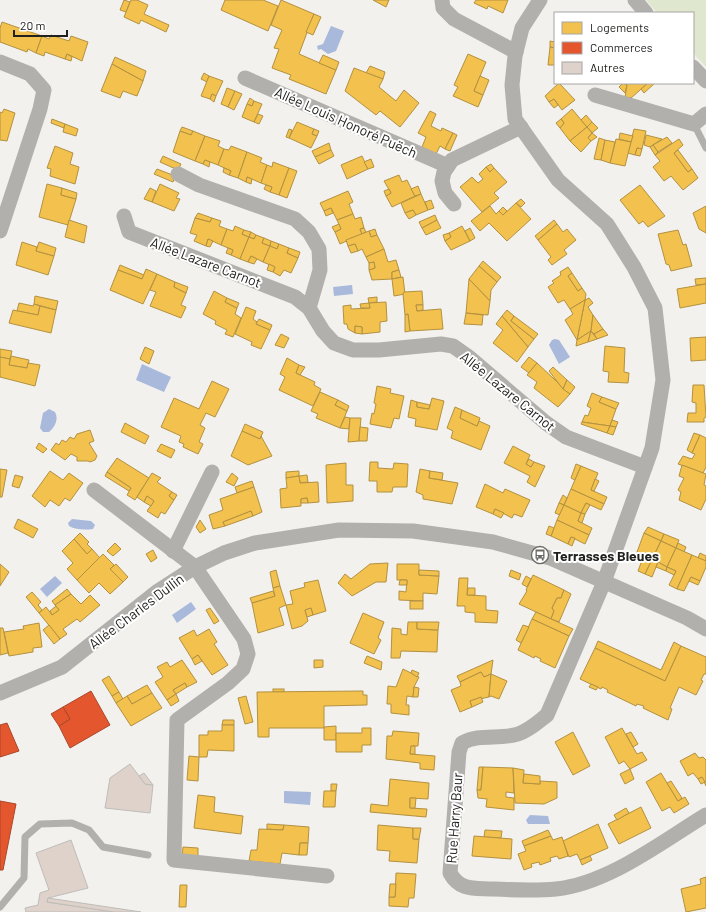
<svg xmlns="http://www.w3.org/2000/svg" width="706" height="912" viewBox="0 0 706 912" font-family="Barlow,sans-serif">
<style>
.green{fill:#dfe7ce}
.water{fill:#a8b9dc}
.homes{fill:#f2c14e;stroke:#b39140}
.shops{fill:#e4572e;stroke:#aa472a}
.building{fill:#ded2ca;stroke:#bebdba}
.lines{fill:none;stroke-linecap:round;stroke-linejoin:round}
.lane{stroke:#b1b0ad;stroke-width:7}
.street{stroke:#b1b0ad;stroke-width:15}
.labels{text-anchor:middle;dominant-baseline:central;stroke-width:4;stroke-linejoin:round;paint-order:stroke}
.street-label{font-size:14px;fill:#21211f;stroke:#fff}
.poi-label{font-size:14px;font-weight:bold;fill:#21211f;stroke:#fff;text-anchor:start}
</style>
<rect width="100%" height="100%" fill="#f2f1ed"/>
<polygon class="green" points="646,0 706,0 706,67 693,53 693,13 657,13"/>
<g class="water">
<polygon points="331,26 344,31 336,51 328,54 321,49 318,50 317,46 323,44"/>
<polygon points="352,285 353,294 334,296 333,287"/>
<polygon points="555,339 559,340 570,357 559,364 549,345 552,340"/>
<polygon points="142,364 171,377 164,392 136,380"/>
<path d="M49,409L55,412C59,419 55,427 49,432H43L40,428L43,413Z"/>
<path d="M72,519L91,521L95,525L93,529C85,530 76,530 69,526L68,523Z"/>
<polygon points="55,576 62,583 47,597 40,589"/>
<polygon points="191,602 196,609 177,623 172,615"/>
<polygon points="284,791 311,792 310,805 284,803"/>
<polygon points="530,815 548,816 550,824 528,824 526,820"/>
</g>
<g class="homes">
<polygon points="124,0 130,2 126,12 120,10"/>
<polygon points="131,0 137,0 148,5 144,14 169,25 166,32 141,20 139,24 124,17"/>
<polygon points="225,0 263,0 278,6 268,31 221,10"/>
<polygon points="281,0 314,14 299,54 336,70 326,94 289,79 291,75 272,68 279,49 274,48 282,30 271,25"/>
<polygon points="373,0 389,0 386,7"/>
<polygon points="476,0 508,0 503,13 488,6 487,9 474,3"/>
<polygon points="314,14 321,17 313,35 306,32"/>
<polygon points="2,22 42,36 36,53 28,49 27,52 0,42 0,28"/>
<polygon points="51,35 69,41 71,36 88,42 82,61 67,54 65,59 45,52 44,56 36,53 42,36 49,39"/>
<polygon points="550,41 555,42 555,48 550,47"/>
<polygon points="550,47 555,48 555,65 548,65"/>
<polygon points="67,54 72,57 71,61 65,59"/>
<polygon points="468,54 486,62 474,91 483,95 478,107 453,96 458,87 454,85"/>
<polygon points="323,55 339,62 336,70 319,63"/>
<polygon points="115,57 146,71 143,81 112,64"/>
<polygon points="112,64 143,81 137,96 123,91 120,98 101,91"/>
<polygon points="370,66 385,72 383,79 366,73"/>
<polygon points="354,68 383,79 379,87 396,101 404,90 419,103 400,127 380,111 376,115 345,91"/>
<polygon points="204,73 209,76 207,82 201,79"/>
<polygon points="209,76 223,81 216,96 212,94 210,99 201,96"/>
<polygon points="480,76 489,80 483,95 474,91"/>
<polygon points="559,83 575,100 562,110 554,99 549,102 545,96"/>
<polygon points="623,83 627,85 625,93 619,87"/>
<polygon points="625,83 648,83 631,98 625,97 627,85"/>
<polygon points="648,83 655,83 644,93 641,89"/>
<polygon points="227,88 235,91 228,107 221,104"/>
<polygon points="235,91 242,94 234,110 228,107"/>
<polygon points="212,94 216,96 214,102 210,99"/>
<polygon points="250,98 254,101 252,106 247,104"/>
<polygon points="554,99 558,105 554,108 549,102"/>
<polygon points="254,101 262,104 254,122 242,117 247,104 252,106"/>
<polygon points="4,109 15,113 7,141 0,140 0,112 2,113"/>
<polygon points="572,109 587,127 570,141 560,128 564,123 561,119"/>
<polygon points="430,111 436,114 431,126 441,131 442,128 453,133 445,149 440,146 436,154 422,147 426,137 418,133"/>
<polygon points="258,114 263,116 259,124 254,122"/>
<polygon points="586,115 592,122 587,127 581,120"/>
<polygon points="52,119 65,124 64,128 51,123"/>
<polygon points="561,119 564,123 560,128 556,123"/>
<polygon points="297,122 314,129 312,134 317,136 311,148 289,138"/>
<polygon points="592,122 598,128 592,133 587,127"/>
<polygon points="65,124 78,129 76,136 63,132"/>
<polygon points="182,127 193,131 191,135 180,131"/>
<polygon points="587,127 592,133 588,138 591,141 581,152 570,141"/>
<polygon points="289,129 292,130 289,138 286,137"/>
<polygon points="314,129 319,131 317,136 312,134"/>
<polygon points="634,129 646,131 642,149 637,148 635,155 628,153"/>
<polygon points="180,131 191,135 193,131 205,136 195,161 173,152"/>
<polygon points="453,133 457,135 450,151 445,149"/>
<polygon points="592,133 597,137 591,141 588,138"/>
<polygon points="620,133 633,136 631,142 619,139"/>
<polygon points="646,135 662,139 650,147 644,145"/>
<polygon points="205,136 220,141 218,146 224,149 218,165 205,160 203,164 195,161"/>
<polygon points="667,137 672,143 658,152 653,145"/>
<polygon points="599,138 605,140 601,160 594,159"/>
<polygon points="616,139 631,142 625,166 610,163"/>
<polygon points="679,139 683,145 674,153 688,172 692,169 698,178 683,190 671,176 664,181 653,167 660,161 655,155"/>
<polygon points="605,140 615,142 610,163 601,160"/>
<polygon points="329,143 331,150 315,157 312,151"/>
<polygon points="653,145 658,152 655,155 650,147"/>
<polygon points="55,146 73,153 70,164 79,167 75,184 50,176 51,169 47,168"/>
<polygon points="231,146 247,152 238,178 229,175 231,171 218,165 224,149 229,150"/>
<polygon points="637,148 642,149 640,156 635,155"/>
<polygon points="331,150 334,156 319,164 315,157"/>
<polygon points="678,150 692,169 688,172 674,153"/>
<polygon points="247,152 262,158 260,162 267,165 261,183 247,177 246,182 238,178"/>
<polygon points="163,156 181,164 178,170 160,162"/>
<polygon points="362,156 368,169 347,179 341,165"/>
<polygon points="371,159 374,167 368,169 364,162"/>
<polygon points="205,160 210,162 209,167 203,164"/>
<polygon points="273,162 289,168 279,195 270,192 272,187 261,183 267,165 272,167"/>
<polygon points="491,164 494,168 490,172 486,167"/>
<polygon points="486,167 490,172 494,168 507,182 494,193 499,198 482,212 460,187 472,177 478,183 483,179 479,174"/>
<polygon points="224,168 231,171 229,175 223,172"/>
<polygon points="289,168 297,171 287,198 279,195"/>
<polygon points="157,169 175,176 173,182 154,174"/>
<polygon points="399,175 402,182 407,180 415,196 392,207 386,196 391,193 384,181"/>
<polygon points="247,177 252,179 251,184 246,182"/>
<polygon points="47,184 62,188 61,195 76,199 68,225 39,217"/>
<polygon points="160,184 179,193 176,198 180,199 174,211 152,202"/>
<polygon points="266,185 272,187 270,192 264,189"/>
<polygon points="640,185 665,216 648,227 643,221 639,224 620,200"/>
<polygon points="418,186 421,194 415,196 411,189"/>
<polygon points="62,188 77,193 76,199 61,195"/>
<polygon points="150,188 156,191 152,202 144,199"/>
<polygon points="389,189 391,193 386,196 384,191"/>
<polygon points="348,191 353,202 349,204 353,214 337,220 331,208 324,211 320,203"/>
<polygon points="421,194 428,210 416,215 413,210 405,213 401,203"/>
<polygon points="521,199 525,203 521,207 516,203"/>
<polygon points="431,200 434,208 428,210 425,202"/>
<polygon points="516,203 531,219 507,241 489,223 480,231 471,221 490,206 496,214 499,211 503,215"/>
<polygon points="706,206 706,233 699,229 693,213"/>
<polygon points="503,207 507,211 503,215 499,211"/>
<polygon points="331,208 333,213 326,216 324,211"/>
<polygon points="413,210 416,215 409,219 405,213"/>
<polygon points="198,213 212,218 210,222 195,218"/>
<polygon points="353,214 355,219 361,217 364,228 360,229 362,234 340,244 335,232 341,229 337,220"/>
<polygon points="435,215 437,220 422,228 419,222"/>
<polygon points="195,218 210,222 212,218 221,221 219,226 227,229 221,245 208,239 206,246 194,241 197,235 190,233"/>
<polygon points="69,220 87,226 84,243 65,237"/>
<polygon points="437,220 441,228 426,235 422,228"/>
<polygon points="554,220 557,224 538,240 535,236"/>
<polygon points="339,224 341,229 335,232 332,227"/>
<polygon points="557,224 563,232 567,229 576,240 564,250 567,254 552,265 548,260 551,257 538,240"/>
<polygon points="235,226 244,230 242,234 249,237 240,259 231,255 233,250 221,245 227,229 233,231"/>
<polygon points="462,226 470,241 451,250 445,241 451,237 449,233"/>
<polygon points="364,228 366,232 362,234 360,229"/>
<polygon points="470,228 475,238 470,241 465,231"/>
<polygon points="375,229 377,235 371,237 369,231"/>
<polygon points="244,230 251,232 249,237 242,234"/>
<polygon points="678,230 683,245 686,244 692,266 671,271 669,265 666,264 658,234"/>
<polygon points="369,231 371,237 377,235 384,249 366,257 362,249 358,251 355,244 348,246 346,240"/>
<polygon points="251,232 256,235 254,239 249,237"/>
<polygon points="449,233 451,237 445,241 443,235"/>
<polygon points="256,235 264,238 262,243 270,246 263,262 251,256 248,262 240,259 249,237 254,239"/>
<polygon points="264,238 271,241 270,246 262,243"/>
<polygon points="208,239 213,241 210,247 206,246"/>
<polygon points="271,241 279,244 277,249 270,246"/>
<polygon points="22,242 37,247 36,251 54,256 48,275 16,265"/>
<polygon points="39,242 56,248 54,256 36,251"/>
<polygon points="279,244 289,248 287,253 298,258 291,273 284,270 280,276 273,272 275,267 263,262 270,246 277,249"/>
<polygon points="355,244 358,251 351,253 348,246"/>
<polygon points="228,248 233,250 231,255 226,253"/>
<polygon points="289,248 300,252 298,258 287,253"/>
<polygon points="384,249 388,262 396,260 399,270 392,272 392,279 372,280 369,270 375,268 374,262 369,263 366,257"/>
<polygon points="251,256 257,259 254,264 248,262"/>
<polygon points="483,261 501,277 497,282 479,266"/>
<polygon points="374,262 375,268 369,270 369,263"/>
<polygon points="269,264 275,267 273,272 267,270"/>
<polygon points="120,265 144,275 142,279 118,270"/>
<polygon points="479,266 497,282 491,290 490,301 469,279"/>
<polygon points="568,267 572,273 568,276 578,291 582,288 586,294 585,300 570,309 564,300 558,303 548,287 554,283 552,281 561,275 560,272"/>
<polygon points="146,269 157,274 143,304 110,290 118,270 142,279"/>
<polygon points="399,270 401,277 392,279 392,272"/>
<polygon points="572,273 582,288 578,291 568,276"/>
<polygon points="157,274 175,282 174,287 186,293 181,305 186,307 181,318 150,306 156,292 150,290"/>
<polygon points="403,277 405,294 394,296 392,279"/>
<polygon points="706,278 706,284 696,285 695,279"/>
<polygon points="469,279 490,301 488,315 466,313"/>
<polygon points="175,282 188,287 186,293 174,287"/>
<polygon points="706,284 706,303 680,308 677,289"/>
<polygon points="214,291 227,298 225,302 237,308 235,314 241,318 233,337 225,334 227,330 215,324 216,321 203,314"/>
<polygon points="422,291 423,305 416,305 417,311 441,309 443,329 410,331 408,314 405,315 403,294 404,292"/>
<polygon points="35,296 58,301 56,310 34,304"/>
<polygon points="377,297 377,302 369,303 368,298"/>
<polygon points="227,298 239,303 237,308 225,302"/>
<polygon points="589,298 593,303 588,307 593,315 591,331 577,340 585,300"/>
<polygon points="585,300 577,340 565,320 573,314 570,309"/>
<polygon points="386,302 387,321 380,322 380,332 362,334 362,327 355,326 355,333 348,329 347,324 344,324 343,306 351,305 351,309 370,308 369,303"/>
<polygon points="19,303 33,306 34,304 40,306 38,315 17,311"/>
<polygon points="369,303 370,308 361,308 360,304"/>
<polygon points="416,305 423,305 423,310 417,311"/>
<polygon points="40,306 56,310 51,333 9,323 13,310 38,315"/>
<polygon points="246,307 256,311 253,319 257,322 256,324 270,330 261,349 251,345 252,342 235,334"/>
<polygon points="507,310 514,316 511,321 534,339 528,347 502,316"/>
<polygon points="466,313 483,315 482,325 464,324"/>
<polygon points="408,314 410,331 405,332 405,315"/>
<polygon points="593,315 603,329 594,334 591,331"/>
<polygon points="502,316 528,347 517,362 493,343 503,330 496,324"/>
<polygon points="514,316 538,334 534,339 511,321"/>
<polygon points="259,319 272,325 270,330 256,324"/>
<polygon points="355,326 362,327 362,334 355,333"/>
<polygon points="603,329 608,335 597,339 594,334"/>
<polygon points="591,331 588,342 576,346 577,340"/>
<polygon points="591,331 597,339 588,342"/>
<polygon points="281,334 289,338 284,348 275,345"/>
<polygon points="706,337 706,360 691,361 690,338"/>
<polygon points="605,346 625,348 624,372 629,373 628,383 608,382 609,372 603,371"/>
<polygon points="145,347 154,351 149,364 140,359"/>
<polygon points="0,349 12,351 10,359 0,357"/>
<polygon points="11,356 29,360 27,368 9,365"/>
<polygon points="0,357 10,359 9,365 27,368 28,363 40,365 35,386 0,377"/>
<polygon points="529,357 537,363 529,373 521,367"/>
<polygon points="287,358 299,365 296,373 315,382 314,385 321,389 313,406 279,390 285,377 280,374"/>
<polygon points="537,363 570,394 558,407 534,388 537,382 527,375"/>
<polygon points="299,365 305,367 300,375 296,373"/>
<polygon points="553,367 567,380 563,389 549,371"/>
<polygon points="567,380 575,387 570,394 563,389"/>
<polygon points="212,381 229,389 215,417 206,413 200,425 205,428 199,442 203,444 198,454 183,447 184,444 179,442 181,436 161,427 174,398 199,409"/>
<polygon points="693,385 704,385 706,417 704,418 704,422 687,422 688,413 696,413 696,403 692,402"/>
<polygon points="377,386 391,389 390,393 404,396 399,419 394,418 391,428 370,424 372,413 374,414 376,404 374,403"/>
<polygon points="320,392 338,400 335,405 347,411 340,428 316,418 318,414 311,411"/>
<polygon points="592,393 602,397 599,402 616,409 610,426 582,422 585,415 588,416 591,408 587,406"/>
<polygon points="602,397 619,403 616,409 599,402"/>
<polygon points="432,398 444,401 437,430 415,426 416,419 408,417 411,400 417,402 417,407 429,409"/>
<polygon points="338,400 349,406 347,411 335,405"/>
<polygon points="417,402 430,405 429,409 417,407"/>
<polygon points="455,407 462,410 460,418 477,426 479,421 490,426 481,450 451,438 453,431 447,428"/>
<polygon points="462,410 480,418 477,426 460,418"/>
<polygon points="345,417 350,418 349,429 340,428"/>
<polygon points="350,418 361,418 359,441 348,442"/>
<polygon points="612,420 618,422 616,427 610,426"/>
<polygon points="582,422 610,426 607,433 581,424"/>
<polygon points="125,423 149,436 145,444 121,432"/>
<polygon points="245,424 263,432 260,439 242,431"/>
<polygon points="610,426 616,427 613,435 607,433"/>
<polygon points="360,427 368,428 367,441 359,441"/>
<polygon points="90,430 94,441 89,443 97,456 95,460 90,462 88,461 77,461 77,457 71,454 65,460 51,450 56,443 59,445 62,440 66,442 70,437 74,439 77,434"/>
<polygon points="242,431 260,439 261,436 272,456 248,465 231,456"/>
<polygon points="694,433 700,435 692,453 687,450"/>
<polygon points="700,435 706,438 706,467 703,473 678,464 683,456 692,459 695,454 692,453"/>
<polygon points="39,443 47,449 43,453 36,448"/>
<polygon points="161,444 175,450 171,458 157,451"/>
<polygon points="513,446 530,455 526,464 531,467 534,462 545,466 535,487 527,482 530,476 504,463"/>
<polygon points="117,458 149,478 135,500 127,495 131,488 107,472"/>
<polygon points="529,459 534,462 531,467 526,464"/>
<polygon points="370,462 378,462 378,468 393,469 394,463 408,464 407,487 393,487 392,492 377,492 377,481 369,481"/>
<polygon points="346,463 346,485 353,485 353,501 327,503 326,465"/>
<polygon points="576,464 581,466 575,480 571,478"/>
<polygon points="682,465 706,474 704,485 706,486 706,499 701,510 679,500 681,492 678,490 684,478 679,476"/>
<polygon points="581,466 598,473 591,490 607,497 604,504 571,489"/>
<polygon points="0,469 7,470 2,497 0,497"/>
<polygon points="420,469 430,471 429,478 458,483 452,504 423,499 423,495 416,492"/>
<polygon points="50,471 63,480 69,473 83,483 70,501 65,498 59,506 50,500 45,507 32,496"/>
<polygon points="299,471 299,476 286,478 286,472"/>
<polygon points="430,471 443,473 442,480 429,478"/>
<polygon points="107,472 131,488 129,491 105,476"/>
<polygon points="152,473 161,478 157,482 172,492 169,496 174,500 165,514 161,512 158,518 147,511 154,501 147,496 144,502 137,497"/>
<polygon points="232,473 238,478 234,486 226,482"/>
<polygon points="15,475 23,477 19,488 12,486"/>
<polygon points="307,475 308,482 300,483 299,476"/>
<polygon points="299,476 300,483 318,482 319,502 308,503 307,498 301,499 301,506 281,508 280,489 287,488 286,478"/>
<polygon points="595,479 599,481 594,491 591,490"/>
<polygon points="252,481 254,487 237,493 235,487"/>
<polygon points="485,484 503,493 505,489 530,500 522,517 514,514 512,518 495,509 493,514 476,507"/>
<polygon points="254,487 262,512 253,516 251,511 223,522 225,526 213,529 209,515 223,510 220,499"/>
<polygon points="571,489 604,504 601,510 586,503 581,513 564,505"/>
<polygon points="172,492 177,495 174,500 169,496"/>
<polygon points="563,495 567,498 564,505 559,503"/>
<polygon points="147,496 154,501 151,506 144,502"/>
<polygon points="307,498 308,503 301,503 301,499"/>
<polygon points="559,503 564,505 560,515 555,513"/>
<polygon points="586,503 590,505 585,514 581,513"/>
<polygon points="564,505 581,513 578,521 592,528 589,535 557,520"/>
<polygon points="495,509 504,513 501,518 493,514"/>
<polygon points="251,511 253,516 225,526 223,522"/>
<polygon points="581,513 585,514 582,523 578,521"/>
<polygon points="18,519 38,529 33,538 14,528"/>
<polygon points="200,520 206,529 200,533 196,527"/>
<polygon points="557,520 589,535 585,544 571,537 568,544 551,536"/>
<polygon points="549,526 554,528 551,536 546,534"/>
<polygon points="648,527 664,534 661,541 644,533"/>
<polygon points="80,533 89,542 87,544 92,549 87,554 74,539"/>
<polygon points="644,533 661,541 645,574 638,571 644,555 637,552"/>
<polygon points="664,534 679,540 676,548 661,541"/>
<polygon points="571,537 575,538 572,546 568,544"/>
<polygon points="74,539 87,554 92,549 100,558 77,580 67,569 73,563 62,551"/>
<polygon points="661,541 676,548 667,567 658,562 652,577 645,574"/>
<polygon points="115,543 121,549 113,556 107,551"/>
<polygon points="678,543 686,547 684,552 676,548"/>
<polygon points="676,548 692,555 677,589 669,585 676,571 667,567"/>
<polygon points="153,550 157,558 151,562 146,554"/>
<polygon points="637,552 644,555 642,560 635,557"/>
<polygon points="700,553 706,556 706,561 698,558"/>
<polygon points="103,554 114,565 110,569 123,582 110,594 99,583 89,593 77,580"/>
<polygon points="692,555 706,561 706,567 700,581 691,577 684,591 677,589"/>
<polygon points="658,562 667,567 666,571 656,567"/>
<polygon points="388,563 386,582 376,582 352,596 338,583 345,574 351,579 370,564"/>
<polygon points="0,564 9,572 0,586"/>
<polygon points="116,564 128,577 123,582 110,569"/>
<polygon points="397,564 419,564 419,575 439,576 437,594 423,593 423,601 399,600 399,591 406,592 407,580 397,580"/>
<polygon points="667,567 676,571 674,575 666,571"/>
<polygon points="276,570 280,586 273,588 270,572"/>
<polygon points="419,570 439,571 439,576 419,575"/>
<polygon points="511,570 521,574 519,580 509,576"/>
<polygon points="533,575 564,590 561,598 557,598 552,608 554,611 551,619 519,604 527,591 526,590"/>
<polygon points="526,576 531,579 527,587 522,584"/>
<polygon points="691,577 700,581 698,585 689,581"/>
<polygon points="459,578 468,578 467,595 486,596 486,610 498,611 497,623 475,622 475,613 465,612 465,606 457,606"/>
<polygon points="318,580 326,611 313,615 311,608 305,610 308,621 302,626 292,629 286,605 293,604 290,591 305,587 304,583"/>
<polygon points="400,580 407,580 407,585 399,585"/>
<polygon points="280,586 286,605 279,608 284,625 258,633 252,603 275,596 273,588"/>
<polygon points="468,588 475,588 475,595 467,595"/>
<polygon points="67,589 71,594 55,605 52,601"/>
<polygon points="564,590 571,594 559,622 551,619 554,611 552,608 557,598 561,598"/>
<polygon points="273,591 275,596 252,603 250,598"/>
<polygon points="32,592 41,602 38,605 42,610 39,613 26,597"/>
<polygon points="71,594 81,604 90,595 100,605 80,622 77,619 63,629 67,634 60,639 39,613 46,607 52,615 59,610 55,605"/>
<rect x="410" y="601" width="13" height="8"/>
<polygon points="56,606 59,610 52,615 50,611"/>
<polygon points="210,608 219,621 214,624 206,610"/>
<polygon points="311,608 313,615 307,617 305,610"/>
<polygon points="536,612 573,629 569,636 532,619"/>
<polygon points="363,613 384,622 378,638 381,640 374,654 350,643"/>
<polygon points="532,619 569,636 555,668 540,661 541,659 535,656 534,658 518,650"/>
<polygon points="408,622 417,622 417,629 438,630 437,652 401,651 400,658 391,658 392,628 401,629 401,634 407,635"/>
<polygon points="417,622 439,622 438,630 417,629"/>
<polygon points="39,623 42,647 33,648 33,652 9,656 4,632 24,629 23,626"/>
<polygon points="49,625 60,639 54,644 43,630"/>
<polygon points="523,625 529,627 521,643 516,640"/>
<polygon points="0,628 3,628 8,653 0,655"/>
<polygon points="209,629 217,642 214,644 228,665 212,675 198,655 192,659 179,638 194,630 197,636"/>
<polygon points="598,641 661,670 674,642 681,646 665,681 595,648"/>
<polygon points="681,646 706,657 706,674 704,674 701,680 703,681 696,695 679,687 670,708 672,709 668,720 643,708 644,706 637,704 636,706 607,692 608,690 602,687 601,689 580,679 595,648 665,681"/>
<polygon points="198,655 202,661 195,665 192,659"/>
<polygon points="367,656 382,662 381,670 364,663"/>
<polygon points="182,660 197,682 187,687 185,683 173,690 176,694 167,700 155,682 163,677 157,667 167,662 170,667"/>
<polygon points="314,660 323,660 323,667 314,668"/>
<polygon points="493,660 491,674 484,677 481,672 460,682 457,676"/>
<polygon points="403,669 419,677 414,687 413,697 407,696 406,705 409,705 409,715 391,713 391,704 387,704 388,686 396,687"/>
<polygon points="412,670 419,673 417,677 411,673"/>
<polygon points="481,672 484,677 491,674 489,697 470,701 472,707 460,712 451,690 461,686 460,682"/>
<polygon points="491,674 507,681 499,699 491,696 489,697"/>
<polygon points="109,676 119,692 112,696 102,680"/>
<polygon points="185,683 187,687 176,694 173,690"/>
<polygon points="591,684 598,687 596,690 589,687"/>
<polygon points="147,685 152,693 132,704 127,696"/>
<polygon points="414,687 419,688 418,697 413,697"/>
<rect x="273" y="689" width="11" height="3"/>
<polygon points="363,691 363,695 367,695 367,705 324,706 324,728 269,728 269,737 258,737 257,692"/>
<polygon points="119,692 123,699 116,703 112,696"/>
<polygon points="152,693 162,708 131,726 116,703 127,696 132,704"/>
<polygon points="176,694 179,701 171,706 167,700"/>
<polygon points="246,696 253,722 245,724 238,698"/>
<polygon points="481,697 483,702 472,707 470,701"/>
<polygon points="223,720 234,720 234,725 222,725"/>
<polygon points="222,725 234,725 234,751 208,750 207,757 199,757 199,735 208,735 208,731 222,731"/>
<polygon points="336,726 336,740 324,740 324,727"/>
<polygon points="362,728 371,728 371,745 362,745 362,752 336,752 336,733 362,733"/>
<polygon points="622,728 637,754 642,752 647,760 630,769 624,761 619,764 605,737"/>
<polygon points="393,731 419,733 418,746 411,746 410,754 435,756 434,770 420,769 420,763 386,759 387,736 392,736"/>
<polygon points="573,732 590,766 573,775 555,742"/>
<polygon points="631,732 638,744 633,747 626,734"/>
<polygon points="411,746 415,746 415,754 410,754"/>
<polygon points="695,753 699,758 703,757 706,760 706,786 702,777 698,779 693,773 688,776 680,761"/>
<polygon points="189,756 199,757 198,781 187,780"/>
<polygon points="479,767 483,767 481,790 477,790"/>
<polygon points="483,767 513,768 514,793 506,792 506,797 514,798 514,810 486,807 487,799 478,798 477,790 481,790"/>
<polygon points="513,768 524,770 523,783 540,784 540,781 557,782 557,798 544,804 515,803"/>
<polygon points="630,769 634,779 625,784 620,774"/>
<polygon points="661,773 678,801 685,797 689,804 674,813 670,807 662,811 646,782"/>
<polygon points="524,774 540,776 540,784 523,783"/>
<polygon points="702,777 705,782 701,784 698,779"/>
<polygon points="390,779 429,783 428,799 410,798 410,808 427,809 426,817 370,812 371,804 388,806"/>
<polygon points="671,781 682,798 678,801 667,783"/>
<polygon points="331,784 337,784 336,791 331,791"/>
<polygon points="324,791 336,791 335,807 323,807"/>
<polygon points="198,795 215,797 214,812 243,816 241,834 194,828"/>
<polygon points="410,798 416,798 415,808 410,808"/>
<polygon points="641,807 651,828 619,844 608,824"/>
<polygon points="626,808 629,813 617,820 614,815"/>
<polygon points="267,824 284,825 283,830 267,829"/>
<polygon points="598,824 608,848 580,860 577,854 569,857 563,841"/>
<polygon points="284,825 309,827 308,843 300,843 299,855 282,853 280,864 249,861 251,850 257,850 259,829 283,830"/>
<polygon points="378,825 413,828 413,839 419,839 417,863 389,861 390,851 377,850"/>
<polygon points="413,828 421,828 419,839 413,839"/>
<polygon points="485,830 502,831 501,838 484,837"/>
<polygon points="548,830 551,836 524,846 522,841"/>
<polygon points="474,836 512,839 511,859 472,856"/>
<polygon points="551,836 553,840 562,837 568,856 559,859 557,856 550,858 551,861 540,865 539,862 531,864 532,867 524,870 518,854 526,851 524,846"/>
<polygon points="300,843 308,843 307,855 299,855"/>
<polygon points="183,847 198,848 198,858 182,857"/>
<polygon points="590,856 592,860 582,865 580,860"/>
<polygon points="396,873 416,874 414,898 409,898 408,907 389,906 389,897 395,897"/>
<polygon points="706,877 706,908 686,912 681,889 701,884 700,879"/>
<polygon points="390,884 396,884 395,897 389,897"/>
<polygon points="180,885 187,885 186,907 179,907"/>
</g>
<g class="shops">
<polygon points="91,691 110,725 70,748 59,726 70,719 63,707"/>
<polygon points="63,707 70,719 59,726 51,714"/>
<polygon points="7,723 19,751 0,757 0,725"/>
<polygon points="0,801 16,804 3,870 0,870"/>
</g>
<g class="building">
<polygon points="130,764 145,784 153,785 150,813 105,808 110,778"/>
<polygon points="144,773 153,785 145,784 139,776"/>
<polygon points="71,840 88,888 48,898 47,902 114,912 26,912 25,908 38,905 40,893 49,890 36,853"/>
<polygon points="48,898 141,912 114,912 47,902"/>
</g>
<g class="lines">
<g class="lane">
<polyline points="694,124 706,148"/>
<polyline points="0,907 24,878 25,837 40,824 72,823 89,830 103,847 148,855"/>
</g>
<g class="street">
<polyline points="442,0 443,8 454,19 516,52"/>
<path d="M540,0L522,28L515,56L512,85L515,119L558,180L607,224L634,267L655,308L663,380L652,448L604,582L547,715C538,722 530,730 518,734C499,740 480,733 462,743L459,752L450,873C460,891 474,888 492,889C514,890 535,891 556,889C608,884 663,841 706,815"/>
<polyline points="635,0 646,13"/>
<polyline points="0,62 30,74 44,90 40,109 0,231"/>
<polyline points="693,67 706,81"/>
<polyline points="245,78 448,166"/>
<polyline points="595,95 694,124 706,114"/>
<polyline points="178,174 199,185 295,219 309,232 319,249 320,270 309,308"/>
<polyline points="454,204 445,193 442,181 444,172 452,160 521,127"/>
<polyline points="124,216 129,232 295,297 309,308 323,331 334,343 353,350 379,350 441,344 453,346 470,358 546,423 566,437 645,467"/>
<polyline points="94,490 195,567 244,639 248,654 243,669 228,683 177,720 174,860 327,876"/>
<polyline points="173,551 212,472"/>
<polyline points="0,693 62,667 158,591 195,567 224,553 255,543 339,530 413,531 493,542 550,558 687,618 706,629"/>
</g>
</g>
<defs>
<g id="bus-ring" transform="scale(0.9)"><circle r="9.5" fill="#fff" stroke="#6a6a67" stroke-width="1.5"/><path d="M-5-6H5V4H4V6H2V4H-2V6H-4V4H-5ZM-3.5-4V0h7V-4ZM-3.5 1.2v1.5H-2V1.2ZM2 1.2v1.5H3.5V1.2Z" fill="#6a6a67"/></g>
</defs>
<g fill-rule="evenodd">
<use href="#bus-ring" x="540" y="555"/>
</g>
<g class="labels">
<g class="street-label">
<text transform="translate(346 122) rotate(24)">Allée Louis Honoré Puëch</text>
<text transform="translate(206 262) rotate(21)">Allée Lazare Carnot</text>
<text transform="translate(508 391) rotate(39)">Allée Lazare Carnot</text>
<text transform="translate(136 611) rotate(-37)">Allée Charles Dullin</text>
<text transform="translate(454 818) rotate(-86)">Rue Harry Baur</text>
</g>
<g class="poi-label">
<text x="553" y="555">Terrasses Bleues</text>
</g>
</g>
<rect x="554" y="12" width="140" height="72" fill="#ffffff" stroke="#a6a6a5"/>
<rect x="562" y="22" width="20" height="12" fill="#f2c14e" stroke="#a6a6a5"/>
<text x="590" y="32" font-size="12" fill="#21211f">Logements</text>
<rect x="562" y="42" width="20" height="12" fill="#e4572e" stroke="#a6a6a5"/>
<text x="590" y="52" font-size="12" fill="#21211f">Commerces</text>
<rect x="562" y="62" width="20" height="12" fill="#ded2ca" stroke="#a6a6a5"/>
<text x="590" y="72" font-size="12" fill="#21211f">Autres</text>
<path d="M14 30v6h53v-6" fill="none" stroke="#21211f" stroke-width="2"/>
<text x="20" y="30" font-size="12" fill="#21211f" stroke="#ffffff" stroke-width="3" paint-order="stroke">20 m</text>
</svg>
